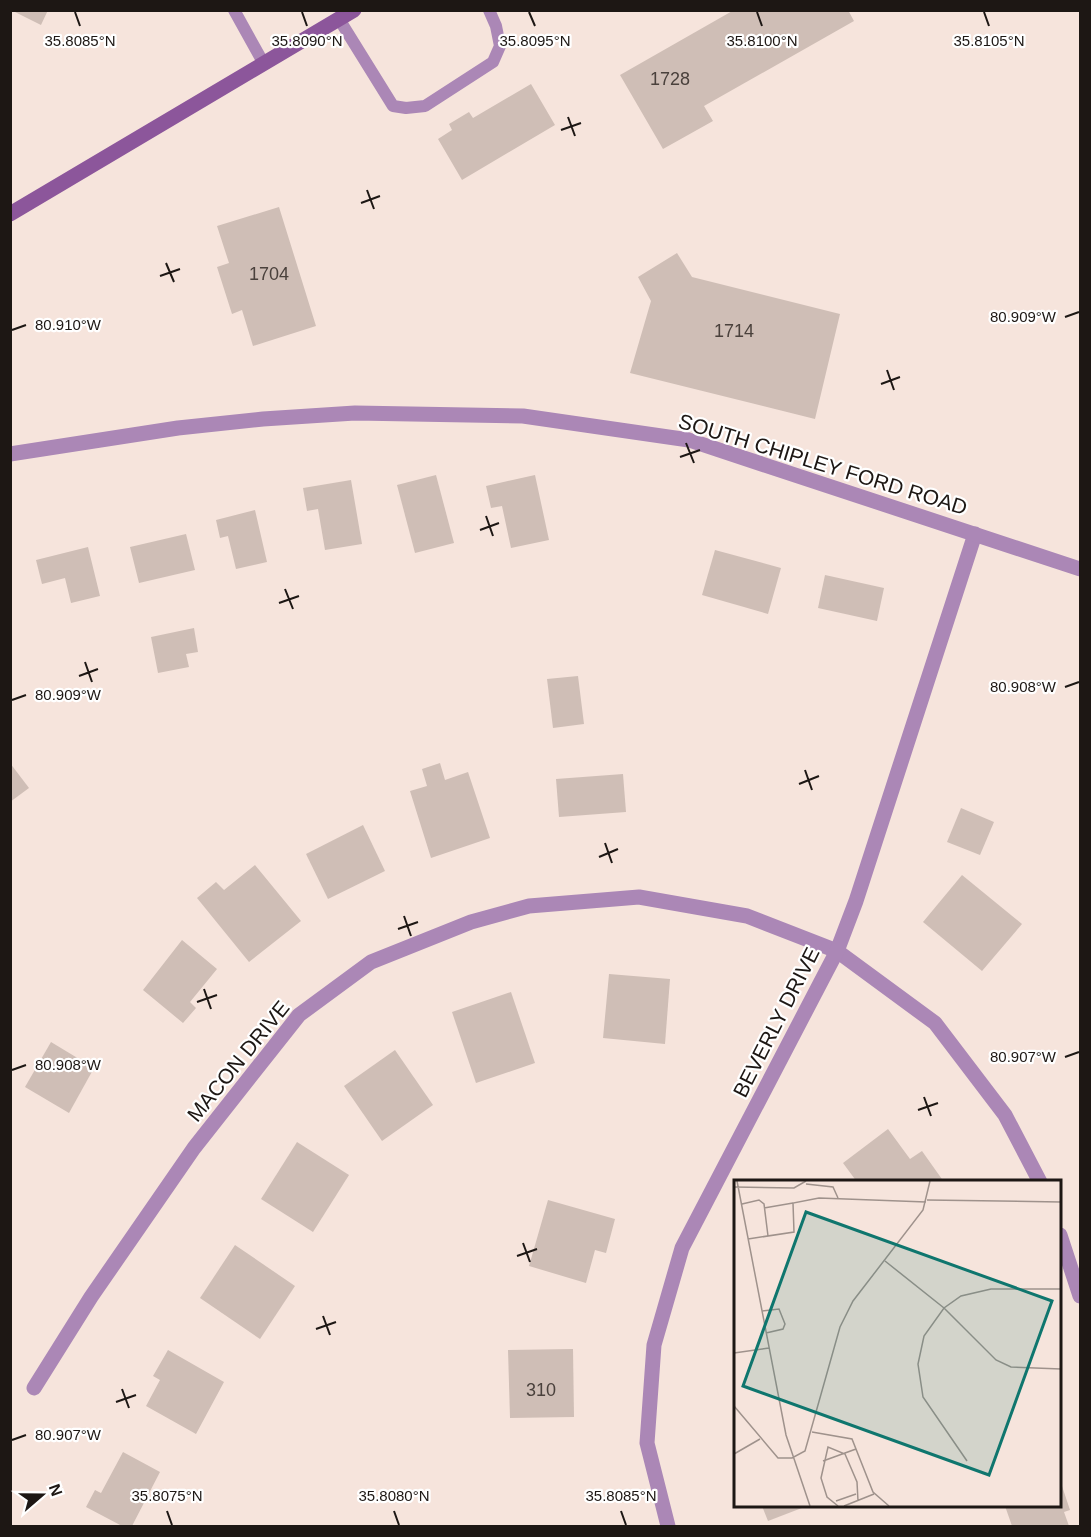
<svg xmlns="http://www.w3.org/2000/svg" width="1091" height="1537" viewBox="0 0 1091 1537" font-family="Helvetica,sans-serif">
<style>
.building{fill:#cfbeb6}
.lines{fill:none;stroke-linecap:round;stroke-linejoin:round}
.service{stroke:#ab87b6;stroke-width:12}
.minor{stroke:#ab87b6;stroke-width:15}
.tertiary{stroke:#ab87b6;stroke-width:15}
.secondary{stroke:#8c569b;stroke-width:15}
.ticks{fill:none;stroke:#1d1714;stroke-width:2}
.labels{text-anchor:middle;dominant-baseline:central;stroke-width:4.5;stroke-linejoin:round;paint-order:stroke}
.number-label{font-size:18px;fill:#4a413c}
.street-label{font-size:21px;fill:#1d1714;stroke:#fff}
.inset-road{fill:none;stroke:#9f928c;stroke-width:1.5}
.view{fill:#0f766e;fill-opacity:0.15;stroke:#0f766e;stroke-width:3}
.inset-edge{fill:none;stroke:#1d1714;stroke-width:3}
.ticks-label{font-size:15px;text-anchor:middle;fill:#1d1714;stroke:#fff;stroke-width:4.5;stroke-linejoin:round;paint-order:stroke}
</style>
<rect width="100%" height="100%" fill="#f6e4dc"/>
<g class="building">
<polygon points="11,10 48,10 41,25"/>
<polygon points="734,10 848,10 854,21 704,106 713,121 663,149 620,75"/>
<polygon points="531,84 555,125 462,180 438,139 452,130 449,124 469,112 473,118"/>
<polygon points="279,207 316,326 253,346 242,310 232,314 217,267 229,263 217,226"/>
<polygon points="677,253 692,277 840,314 815,419 630,373 651,301 638,277"/>
<polygon points="436,475 454,543 415,553 397,485"/>
<polygon points="535,475 549,540 511,548 502,506 491,508 486,486"/>
<polygon points="351,480 362,544 325,550 318,509 307,511 303,488"/>
<polygon points="255,510 267,562 236,569 228,536 220,538 216,520"/>
<polygon points="186,534 195,570 139,583 130,547"/>
<polygon points="88,547 100,596 71,603 65,578 42,584 36,560"/>
<polygon points="715,550 781,568 768,614 702,595"/>
<polygon points="825,575 884,588 877,621 818,608"/>
<polygon points="194,628 198,652 186,654 189,667 158,673 151,637"/>
<polygon points="578,676 584,724 553,728 547,679"/>
<polygon points="10,763 29,788 10,802"/>
<polygon points="440,763 445,780 468,772 490,838 431,858 410,791 427,786 422,769"/>
<polygon points="623,774 626,812 559,817 556,779"/>
<polygon points="961,808 994,822 980,855 947,842"/>
<polygon points="363,825 385,871 328,899 306,854"/>
<polygon points="255,865 301,921 249,962 197,898 216,882 224,890"/>
<polygon points="962,875 1022,924 982,971 923,922"/>
<polygon points="182,940 217,969 190,1002 196,1008 183,1023 143,990"/>
<polygon points="609,974 670,979 665,1044 603,1038"/>
<polygon points="511,992 535,1063 476,1083 452,1012"/>
<polygon points="51,1042 94,1068 69,1113 25,1087"/>
<polygon points="395,1050 433,1105 382,1141 344,1086"/>
<polygon points="888,1129 910,1159 922,1151 944,1182 857,1182 843,1163"/>
<polygon points="297,1142 349,1175 313,1232 261,1199"/>
<polygon points="548,1200 615,1219 606,1253 595,1250 586,1283 529,1266"/>
<polygon points="235,1245 295,1286 260,1339 200,1298"/>
<polygon points="573,1349 574,1417 510,1418 508,1350"/>
<polygon points="168,1350 224,1382 196,1434 146,1406 160,1380 153,1376"/>
<polygon points="123,1452 160,1472 132,1526 122,1526 86,1507 95,1490 101,1493"/>
<polygon points="1060,1480 1070,1510 1064,1512 1069,1526 1012,1526 1005,1506 1060,1506"/>
<polygon points="762,1506 807,1506 768,1521"/>
</g>
<g class="lines">
<g class="service">
<polyline points="234,10 264,64"/>
<polyline points="339,19 393,106 406,108 425,106 493,62 500,46 496,26 489,10"/>
</g>
<g class="minor">
<polyline points="1060,1235 1080,1296"/>
<polyline points="34,1388 91,1297 194,1148 299,1015 371,962 471,922 529,906 639,897 747,916 837,951 935,1023 1005,1115 1040,1182"/>
<polyline points="668,1526 647,1443 654,1345 682,1248 837,951 856,901 975,534"/>
</g>
<polyline class="tertiary" points="10,454 178,428 263,419 355,413 523,416 689,440 1080,569"/>
<polyline class="secondary" points="10,214 354,10"/>
</g>
<path class="ticks" d="M75,12L80,26M302,12L307,26M529,12L535,26M757,12L762,26M984,12L989,26M568,117L575,136M561,130L581,123M367,190L374,209M361,203L380,196M166,263L174,282M160,276L180,269M1065,317L1079,312M12,330L26,325M887,370L894,390M881,384L900,377M686,443L694,463M680,457L700,450M486,516L493,536M480,530L499,523M285,589L293,609M279,603L299,596M85,662L92,682M79,676L98,669M1065,687L1079,682M12,700L26,695M805,770L812,790M799,784L819,776M605,843L612,863M599,857L618,849M404,916L411,936M398,929L418,922M204,989L211,1009M197,1002L217,995M1065,1057L1079,1052M12,1070L26,1065M924,1097L931,1116M918,1110L938,1103M523,1243L530,1262M517,1256L537,1249M323,1316L330,1335M316,1329L336,1322M122,1389L129,1408M116,1402L136,1395M12,1440L26,1435M167,1511L172,1525M394,1511L399,1525M621,1511L626,1525"/>
<g class="labels">
<g class="number-label">
<text x="670" y="79">1728</text>
<text x="269" y="274">1704</text>
<text x="734" y="331">1714</text>
<text x="541" y="1390">310</text>
</g>
<g class="street-label">
<text transform="translate(823 464) rotate(17)">SOUTH CHIPLEY FORD ROAD</text>
<text transform="translate(776 1022) rotate(-63)">BEVERLY DRIVE</text>
<text transform="translate(238 1061) rotate(-51)">MACON DRIVE</text>
</g>
</g>
<g transform="translate(734 1180)">
<rect width="327" height="327" fill="#f6e4dc"/>
<path class="inset-road" d="M3,1L52,255L76,326M72,4L99,7L104,18M0,7L60,8L72,1M193,20L327,22M8,24L25,20L30,24L34,56M30,28L59,23M14,59L60,52L59,23L85,18L192,22M151,81L210,128L262,180L277,187L327,189M28,131L45,129L51,144L49,149L32,153M0,173L35,168M0,226L44,278H58L71,271L106,147L119,121L189,30L196,1M78,252L118,259L139,312L155,326M0,274L26,259M89,281L122,269M233,281L189,217L184,184L190,156L210,128L227,116L257,109H327M102,321L122,314M104,326L93,317L87,298L94,267L111,274L123,302L124,321M110,326L140,314"/>
<path class="view" d="M72,32L318,121L255,295L9,206Z"/>
<rect width="327" height="327" class="inset-edge"/>
</g>
<g class="ticks-label">
<text x="80" y="46">35.8085°N</text>
<text x="307" y="46">35.8090°N</text>
<text x="535" y="46">35.8095°N</text>
<text x="762" y="46">35.8100°N</text>
<text x="989" y="46">35.8105°N</text>
<text x="1023" y="322">80.909°W</text>
<text x="68" y="330">80.910°W</text>
<text x="1023" y="692">80.908°W</text>
<text x="68" y="700">80.909°W</text>
<text x="1023" y="1062">80.907°W</text>
<text x="68" y="1070">80.908°W</text>
<text x="68" y="1440">80.907°W</text>
<text x="167" y="1501">35.8075°N</text>
<text x="394" y="1501">35.8080°N</text>
<text x="621" y="1501">35.8085°N</text>
</g>
<rect width="1091" height="1537" fill="none" stroke="#1d1714" stroke-width="24"/>
<g transform="translate(42 1495) rotate(70)" stroke="#ffffff" stroke-width="4.5" paint-order="stroke">
<path d="M0-4.5L10 22L0 15L-10 22Z" fill="#1d1714"/>
<text y="-9" font-size="16" font-weight="bold" text-anchor="middle" fill="#1d1714">N</text>
</g>
</svg>
